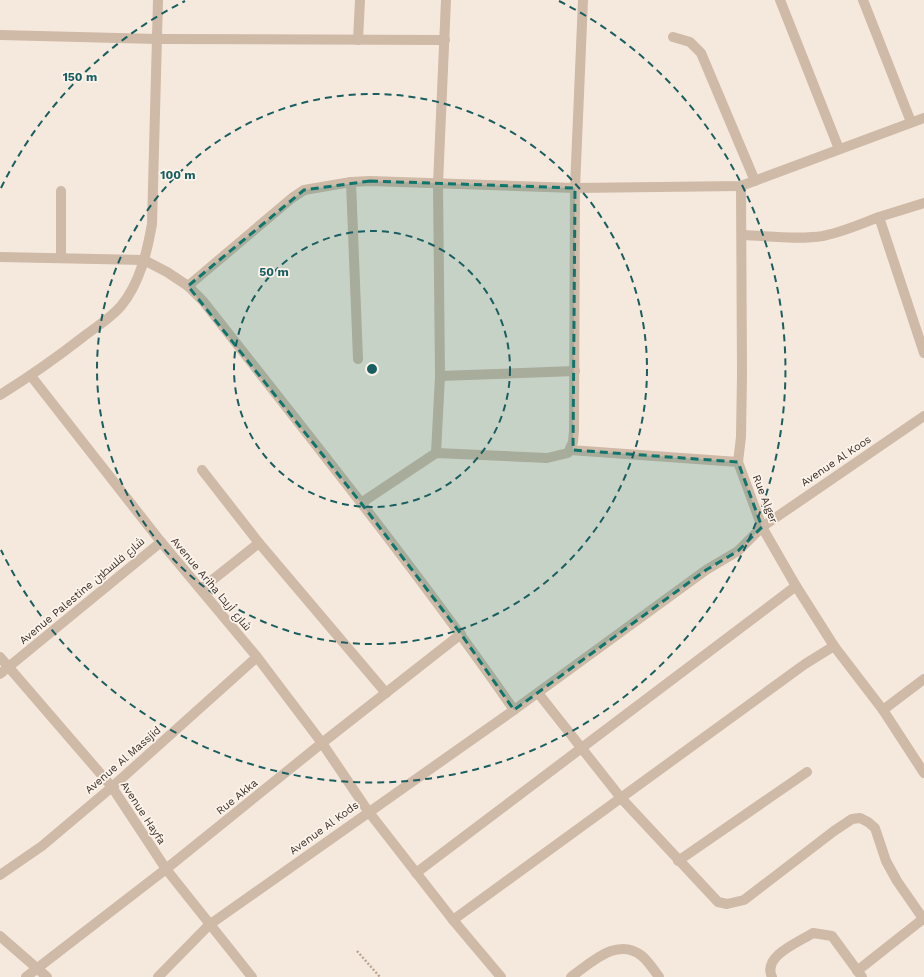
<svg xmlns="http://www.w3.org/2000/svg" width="924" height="977" viewBox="0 0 924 977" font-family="'Work Sans',Cairo,sans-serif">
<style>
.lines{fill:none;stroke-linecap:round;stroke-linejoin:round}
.path{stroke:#bba391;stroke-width:2.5;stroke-dasharray:2 2;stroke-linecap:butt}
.street{stroke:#cfb9a7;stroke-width:10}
.marked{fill:#0f766e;fill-opacity:0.2;stroke:#0f766e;stroke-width:3;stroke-dasharray:8 5;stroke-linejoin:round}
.ring{fill:none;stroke:#195e61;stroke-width:2;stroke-dasharray:7 5}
.labels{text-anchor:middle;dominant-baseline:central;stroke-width:3.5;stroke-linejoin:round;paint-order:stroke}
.street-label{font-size:11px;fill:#3b2e29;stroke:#fcf4eb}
.centre{fill:#195e61;stroke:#fcf4eb;stroke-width:2}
.ring-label{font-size:12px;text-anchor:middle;font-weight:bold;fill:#195e61;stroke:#fcf4eb;stroke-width:3.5;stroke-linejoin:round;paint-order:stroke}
</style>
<rect width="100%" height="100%" fill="#f5e9dd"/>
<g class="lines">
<polyline class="path" points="357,951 380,977"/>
<g class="street">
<polyline points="780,0 839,149"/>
<polyline points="863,0 911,122"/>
<polyline points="0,35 157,39 445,40"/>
<polyline points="673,37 690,42 701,53 755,181"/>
<polyline points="358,40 360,0"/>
<polyline points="351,182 358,359"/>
<polyline points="741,186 742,375 741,437 738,462 762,527 796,586 834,646 883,710 924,773"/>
<polyline points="924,203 879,217 924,353"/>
<path d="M743,235C769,236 798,240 823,236C843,232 861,224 879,217"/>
<polyline points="0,257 144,260 167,272 188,286 292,198 304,190 351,182 370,181 575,188 741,186 924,118"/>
<polyline points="61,258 61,191"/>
<path d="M188,286L203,301C309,436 416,569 514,710"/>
<polyline points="31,376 161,542 257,657 322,743 368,811 453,920 501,977"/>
<polyline points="440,376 575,371"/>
<path d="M0,395C29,377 56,358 83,337C96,327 111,318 121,306C140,283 147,252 152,224L158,0"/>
<polyline points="570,450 738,462"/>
<polyline points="436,453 440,376 438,184 446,0"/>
<polyline points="202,470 259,543 386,693"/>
<polyline points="361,503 436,453 547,458 568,453 573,442 574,431 575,188 583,0"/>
<polyline points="201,589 259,543"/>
<polyline points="0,657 112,787 166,869 252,977"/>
<polyline points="0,674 161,542"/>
<polyline points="538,693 621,798 718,902 727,904 744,900 834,831 852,819 860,818 868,822 875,828 886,861 897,881 924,920"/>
<polyline points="883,710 924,679"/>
<polyline points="678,861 807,772"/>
<polyline points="416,873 796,586"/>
<polyline points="0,875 42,846 112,787 257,657"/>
<polyline points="453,920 805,664 834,646"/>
<polyline points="0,936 47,977"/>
<polyline points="857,971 923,919"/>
<polyline points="26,977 166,869 322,743 461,634"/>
<polyline points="158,977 209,925 514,710 706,570 738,551 762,527 924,416"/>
<path d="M571,977C591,963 617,936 642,956C648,961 654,970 659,977"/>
<path d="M772,977C762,956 799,942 813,933L832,936L862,977"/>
</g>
</g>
<path class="marked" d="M370,181L575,188L573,450L738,462L762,527L738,551L706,570L514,710L461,634L361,503L188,286L304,190Z"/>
<g class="ring">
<circle cx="372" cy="369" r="138"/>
<circle cx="372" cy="369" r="275"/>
<path d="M1 188A413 413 0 0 1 185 1M559 1A413 413 0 1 1 1 550"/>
</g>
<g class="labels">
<g class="street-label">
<text transform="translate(836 461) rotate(-34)">Avenue Al Koos</text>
<text transform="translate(765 499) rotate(69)">Rue Alger</text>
<text transform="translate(211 584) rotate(50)">Avenue Ariha شارع أريحا</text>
<text transform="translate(82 591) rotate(-40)">Avenue Palestine شارع فلسطين</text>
<text transform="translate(123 760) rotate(-41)">Avenue Al Massjid</text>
<text transform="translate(237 797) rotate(-39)">Rue Akka</text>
<text transform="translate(143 813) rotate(57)">Avenue Hayfa</text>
<text transform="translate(324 828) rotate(-36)">Avenue Al Kods</text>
</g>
</g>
<circle cx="372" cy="369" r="6" class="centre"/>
<g class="ring-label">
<text x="80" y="81">150 m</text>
<text x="178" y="179">100 m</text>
<text x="274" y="276">50 m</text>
</g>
</svg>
